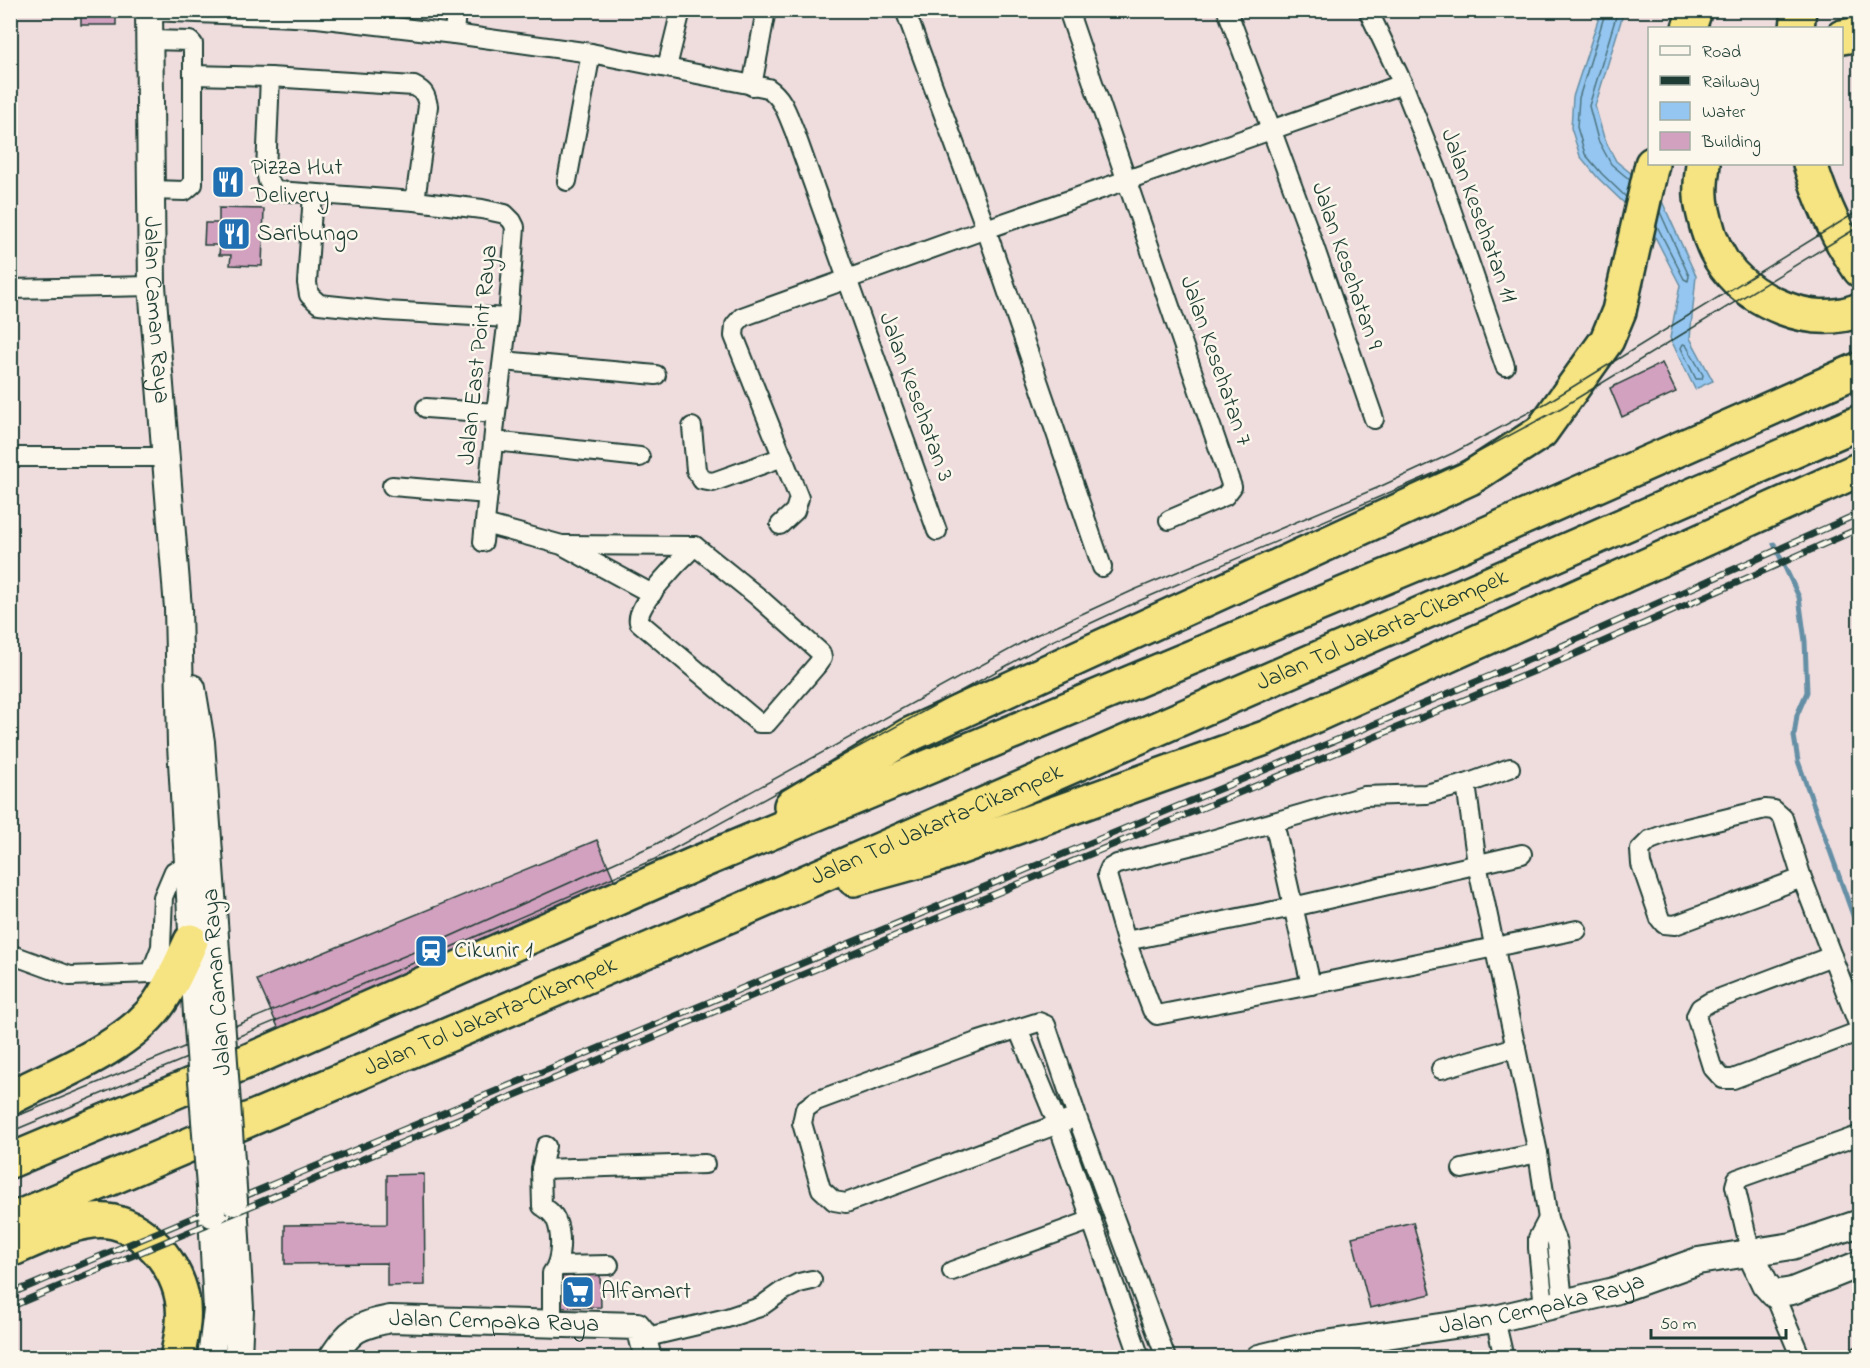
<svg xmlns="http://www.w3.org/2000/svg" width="1870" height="1368" viewBox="0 0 1870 1368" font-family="'Indie Flower',sans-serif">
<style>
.water{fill:#94c6f1;stroke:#658fa5;stroke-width:1.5}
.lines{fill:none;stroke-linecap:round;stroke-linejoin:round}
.shore{stroke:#4e7480;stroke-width:1.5}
.stream{stroke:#658fa5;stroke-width:5}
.building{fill:#d2a1bf;stroke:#1f3d34;stroke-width:1.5}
.street-casing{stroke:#1f3d34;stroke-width:22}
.secondary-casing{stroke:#1f3d34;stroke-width:30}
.highway-casing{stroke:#1f3d34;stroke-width:38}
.street{stroke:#fbf7ec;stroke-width:18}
.secondary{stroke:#fbf7ec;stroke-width:26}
.highway{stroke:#f6e381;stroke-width:33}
.tram{stroke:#1f3d34;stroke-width:1.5}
.rail-casing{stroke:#1f3d34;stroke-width:7}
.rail{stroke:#fbf7ec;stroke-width:4.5;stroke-dasharray:14;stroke-linecap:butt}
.secondary-bridge-casing{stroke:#1f3d34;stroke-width:30;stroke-linecap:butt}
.secondary-bridge{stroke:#fbf7ec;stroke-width:26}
.labels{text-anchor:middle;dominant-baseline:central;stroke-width:5;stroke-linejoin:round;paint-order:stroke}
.poi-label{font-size:24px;fill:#1f3d34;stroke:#fbf7ec;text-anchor:start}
.street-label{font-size:24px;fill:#1f3d34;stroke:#fbf7ec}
</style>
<rect width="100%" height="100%" fill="#efddde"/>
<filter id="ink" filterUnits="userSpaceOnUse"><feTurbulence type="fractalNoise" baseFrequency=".0167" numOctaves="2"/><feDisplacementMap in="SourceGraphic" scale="12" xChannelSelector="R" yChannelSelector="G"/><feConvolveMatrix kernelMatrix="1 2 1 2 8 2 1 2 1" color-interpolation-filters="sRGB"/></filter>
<g filter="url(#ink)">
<polygon class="water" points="1601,11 1624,11 1595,106 1604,138 1616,161 1660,197 1696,276 1690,338 1713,381 1695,389 1670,338 1680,285 1651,229 1598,178 1580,156 1571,128 1573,97"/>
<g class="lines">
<g class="shore">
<polyline points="1606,10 1579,98 1577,127 1585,154 1602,174 1626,197"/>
<polyline points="1618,10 1589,106 1598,140 1611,164 1630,180"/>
<polyline points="1657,226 1684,279 1688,281 1689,276 1660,212"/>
<polygon points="1683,344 1686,345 1703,375 1702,379 1696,379 1681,348"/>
</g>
<polyline class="stream" points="1774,544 1799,597 1805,641 1807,692 1797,715 1794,736 1798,761 1860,935"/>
</g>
<g class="building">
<rect x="81" y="10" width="35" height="15"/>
<polygon points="219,208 264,209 262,266 230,265 231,255 219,255 220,245 204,245 205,223 219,223"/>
<polygon points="1662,363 1676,392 1622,417 1610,388"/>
<polygon points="597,840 620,893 282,1036 257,980"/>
<polygon points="424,1174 425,1285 387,1286 387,1263 285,1264 285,1225 387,1224 387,1175"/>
<polygon points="1413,1222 1431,1294 1370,1308 1352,1237"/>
<polygon points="600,1275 601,1307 556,1308 555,1277"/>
</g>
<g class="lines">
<g class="street-casing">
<g id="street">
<polyline points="905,10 986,229 1102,567"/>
<polyline points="1068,10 1232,487 1225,496 1169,520"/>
<polyline points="1227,10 1307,226 1374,419"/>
<polyline points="1368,10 1403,84 1440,177 1505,366"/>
<path d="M149,11L317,18L454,34L591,53L768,88C783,98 787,113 794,130L937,531"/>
<polyline points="454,34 456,10"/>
<polyline points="150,40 190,41 193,44 193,184 185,191 151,190"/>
<polyline points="667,67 681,10"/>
<path d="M193,75L270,77L414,86C424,91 426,95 428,106L415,201"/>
<polyline points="270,77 266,171 268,181 277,191 415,201 482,209 505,214 512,221 515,227 508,318 496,413 483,542"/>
<polyline points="752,86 766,10"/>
<polyline points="567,181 591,53"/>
<polyline points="313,194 307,283 309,295 319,304 386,311 508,318"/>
<polyline points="10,289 152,286"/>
<polyline points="503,361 656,375"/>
<polyline points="426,408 496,413"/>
<polyline points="692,427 696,470 702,480 713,482 783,457"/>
<polyline points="494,441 640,457"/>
<polyline points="10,457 167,457"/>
<polyline points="392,486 488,494"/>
<polyline points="485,524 562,545 652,594"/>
<polyline points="780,525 795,511 799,498 734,336 735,325 742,317 986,229 1403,84"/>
<polyline points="564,545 695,546"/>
<path d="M695,546L757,596L821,653L822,658L817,665L767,723H759L639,622C634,606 682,558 695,546Z"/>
<polyline points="1510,768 1466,784 1426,794 1364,796 1201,843 1117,864 1110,868 1107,875 1126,941 1152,1010 1157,1015 1311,985 1577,930"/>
<polyline points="1466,784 1477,864 1538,1153 1548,1219 1557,1243 1563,1302"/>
<polyline points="1274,822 1311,985"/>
<polyline points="1802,878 1675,925 1664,924 1660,919 1641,864 1640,850 1650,840 1671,832 1765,809 1774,810 1783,818 1802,878 1860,1029"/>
<polyline points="1126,941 1293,907 1522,854"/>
<polyline points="10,954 70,976 151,973 161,947 163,897 174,871"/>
<polyline points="1832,956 1710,1002 1700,1008 1696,1016 1712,1067 1723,1079 1733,1079 1860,1031"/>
<polyline points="1018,1029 1058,1125 1140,1358"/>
<polyline points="1441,1069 1516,1047"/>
<polyline points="1077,1117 846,1203 834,1201 821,1189 802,1123 805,1109 816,1101 979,1041 1039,1022 1046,1025 1077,1117 1166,1358"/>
<path d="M546,1146L541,1169L542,1206C548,1210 553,1213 556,1220C562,1234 562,1261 552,1273V1325"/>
<polyline points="541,1169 705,1164"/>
<polyline points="1462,1169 1538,1153"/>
<polyline points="1751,1254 1735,1186 1737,1179 1860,1135"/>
<polyline points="558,1266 609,1265"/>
<polyline points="952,1271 1092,1220"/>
<polyline points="1774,1294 1801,1358"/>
<polyline points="1544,1307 1538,1248 1538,1238 1548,1219"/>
<polyline points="1495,1319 1504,1358"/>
<polyline points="1371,1337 1376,1358"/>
<polyline points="643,1338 727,1318 760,1307 781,1292 799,1283 812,1280"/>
<polyline points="1855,1358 1860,1356"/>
</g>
</g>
<g class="secondary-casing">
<g id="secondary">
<path id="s1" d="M149,10L152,286L178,608L181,745L197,1014"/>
<polyline points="192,688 201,742 220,1006"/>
<polyline points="234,1202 240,1309 238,1358"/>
<polyline points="1751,1254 1765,1284 1774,1294 1792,1291 1860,1264"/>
<polyline points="211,1358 217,1310 212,1214"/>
<path id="s2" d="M332,1358C351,1329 357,1326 390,1319L637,1326L641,1331L648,1358"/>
<path id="s3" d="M1259,1358L1305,1347L1495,1319L1614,1291L1698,1261L1792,1246L1860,1223"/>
</g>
</g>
<g class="highway-casing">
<g id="highway">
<polyline points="1689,28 1695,10"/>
<polyline points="1797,28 1799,10"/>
<polyline points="1842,37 1860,34"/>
<path d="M1703,164C1702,174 1700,185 1701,196C1701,203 1703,211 1705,219C1715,264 1740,291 1783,308C1809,318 1833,320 1860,310"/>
<path d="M1810,164C1822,202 1837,237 1860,270"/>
<polyline points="791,806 909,735 1470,478 1541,432 1607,340 1619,311 1652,164"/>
<polyline points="854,879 930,858 1265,738 1860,469"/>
<path d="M10,1098C58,1073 124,1049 157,1006C171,987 181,963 191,941"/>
<polyline points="10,1161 248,1061 695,864 1459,546 1860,369"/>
<path id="s4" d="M10,1221L735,913L1860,422"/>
<path d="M10,1250C33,1240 69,1223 93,1221C136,1216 175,1259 182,1298C186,1317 181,1339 177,1358"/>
</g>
</g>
<use href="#street" class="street"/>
<use href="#secondary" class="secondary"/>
<use href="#highway" class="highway"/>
<g class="tram">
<polyline points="10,1119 431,945 656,844 1036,635 1134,590 1377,488 1453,453 1548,402 1860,210"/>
<polyline points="10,1132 428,957 655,859 1048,643 1141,600 1460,462 1561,408 1860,226"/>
</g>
<g class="rail-casing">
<g id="rail">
<polyline points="10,1294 1564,645 1860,513"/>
<polyline points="10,1307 1071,862 1571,656 1860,528"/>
</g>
</g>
<use href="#rail" class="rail"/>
<g class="secondary-bridge-casing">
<g id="secondary-bridge">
<polyline points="220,1006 234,1202"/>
<polyline points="197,1014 212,1214"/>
</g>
</g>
<use href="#secondary-bridge" class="secondary-bridge"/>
</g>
</g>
<defs>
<g id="restaurant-square" transform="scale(1.725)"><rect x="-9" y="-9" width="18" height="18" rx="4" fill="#1f6fb2" stroke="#fbf7ec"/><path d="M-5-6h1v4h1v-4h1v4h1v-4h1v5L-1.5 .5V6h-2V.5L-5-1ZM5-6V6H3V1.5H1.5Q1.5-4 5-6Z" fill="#fff"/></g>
<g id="station-square" transform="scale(1.725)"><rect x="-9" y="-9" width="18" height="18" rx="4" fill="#1f6fb2" stroke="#fbf7ec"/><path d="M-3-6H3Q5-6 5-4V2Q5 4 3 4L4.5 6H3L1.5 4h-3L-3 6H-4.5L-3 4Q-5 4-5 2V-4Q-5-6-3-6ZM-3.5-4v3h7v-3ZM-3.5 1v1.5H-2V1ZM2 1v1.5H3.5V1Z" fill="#fff"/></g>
<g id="supermarket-square" transform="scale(1.725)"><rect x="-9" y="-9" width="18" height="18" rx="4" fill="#1f6fb2" stroke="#fbf7ec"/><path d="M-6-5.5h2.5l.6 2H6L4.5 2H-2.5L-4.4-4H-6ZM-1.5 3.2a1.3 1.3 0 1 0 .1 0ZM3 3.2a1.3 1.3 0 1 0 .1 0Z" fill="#fff"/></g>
</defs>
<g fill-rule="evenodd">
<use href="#restaurant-square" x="228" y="182"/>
<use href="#restaurant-square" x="234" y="234"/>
<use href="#station-square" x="431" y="951"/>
<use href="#supermarket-square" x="578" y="1292"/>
</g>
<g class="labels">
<g class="poi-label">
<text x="251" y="168">Pizza Hut<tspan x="251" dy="28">Delivery</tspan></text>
<text x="257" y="234">Saribungo</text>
<text x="454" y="951">Cikunir 1</text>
<text x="601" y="1292">Alfamart</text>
</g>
<g class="street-label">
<text transform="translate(1478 216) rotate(70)">Jalan Kesehatan 11</text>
<text transform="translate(1346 266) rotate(71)">Jalan Kesehatan 9</text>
<text stroke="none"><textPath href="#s1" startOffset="300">Jalan Caman Raya</textPath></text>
<text transform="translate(479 355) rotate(-84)">Jalan East Point Raya</text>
<text transform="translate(1215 361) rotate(71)">Jalan Kesehatan 7</text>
<text transform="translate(915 397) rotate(70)">Jalan Kesehatan 3</text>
<text stroke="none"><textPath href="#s4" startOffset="1494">Jalan Tol Jakarta–Cikampek</textPath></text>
<text stroke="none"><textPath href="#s4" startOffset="1008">Jalan Tol Jakarta–Cikampek</textPath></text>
<text transform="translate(218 982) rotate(-94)">Jalan Caman Raya</text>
<text stroke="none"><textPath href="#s4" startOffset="522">Jalan Tol Jakarta–Cikampek</textPath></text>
<text stroke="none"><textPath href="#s3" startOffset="288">Jalan Cempaka Raya</textPath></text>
<text stroke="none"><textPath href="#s2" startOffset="177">Jalan Cempaka Raya</textPath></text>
</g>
</g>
<rect width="1870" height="1368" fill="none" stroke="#fbf7ec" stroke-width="36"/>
<rect x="18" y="18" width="1834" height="1332" fill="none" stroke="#1f3d34" stroke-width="2" filter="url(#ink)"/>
<rect x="1648" y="27" width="195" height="138" fill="#fbf7ec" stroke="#a3ada2" stroke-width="1.5"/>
<rect x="1660" y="46" width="30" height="9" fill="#fbf7ec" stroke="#a3ada2" stroke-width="1.5"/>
<text x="1702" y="57" font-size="18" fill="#1f3d34">Road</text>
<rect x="1660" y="76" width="30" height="9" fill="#1f3d34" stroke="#a3ada2" stroke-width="1.5"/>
<text x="1702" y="87" font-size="18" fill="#1f3d34">Railway</text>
<rect x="1660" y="102" width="30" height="18" fill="#94c6f1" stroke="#a3ada2" stroke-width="1.5"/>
<text x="1702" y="117" font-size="18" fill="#1f3d34">Water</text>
<rect x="1660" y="132" width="30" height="18" fill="#d2a1bf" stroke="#a3ada2" stroke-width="1.5"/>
<text x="1702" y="147" font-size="18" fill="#1f3d34">Building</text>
<path d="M1651 1329v9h135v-9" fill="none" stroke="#1f3d34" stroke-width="3"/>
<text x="1660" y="1329" font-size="18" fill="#1f3d34" stroke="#fbf7ec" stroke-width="4.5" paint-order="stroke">50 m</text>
</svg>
